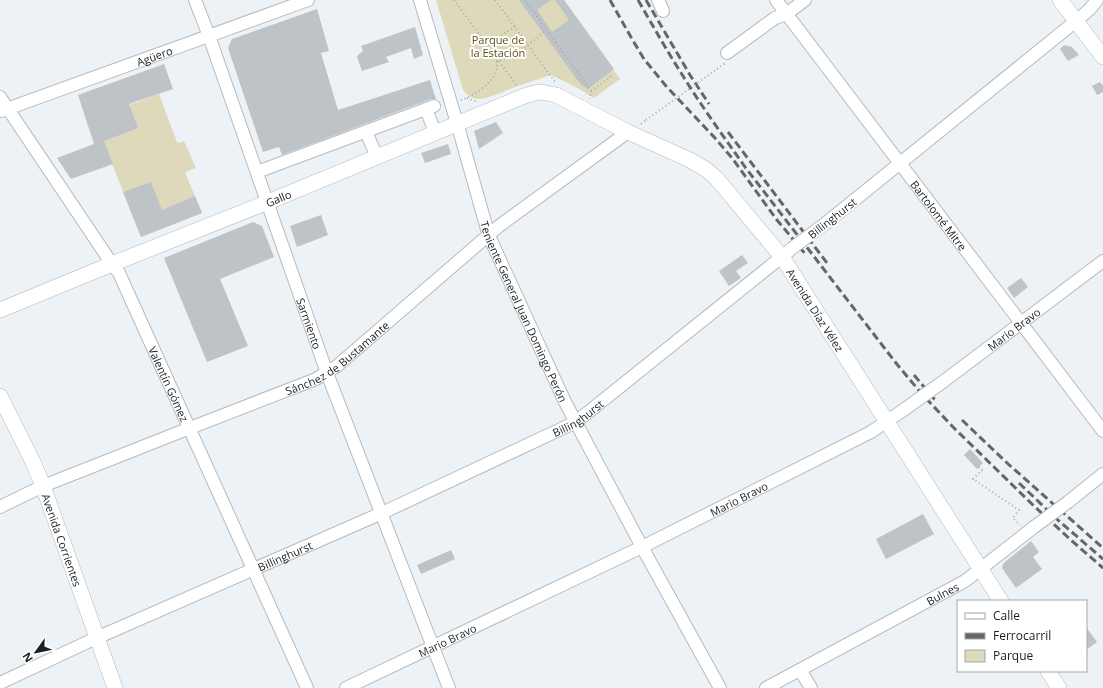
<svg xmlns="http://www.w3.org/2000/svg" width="1103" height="688" viewBox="0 0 1103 688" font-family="'Open Sans',sans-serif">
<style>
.green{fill:#dfd9bb}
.building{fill:#bec3c7}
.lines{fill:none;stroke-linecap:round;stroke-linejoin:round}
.minor-casing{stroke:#b5babe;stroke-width:14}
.major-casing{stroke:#b5babe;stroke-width:16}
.path{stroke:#a6aaad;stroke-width:2;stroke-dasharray:1 3;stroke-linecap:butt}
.minor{stroke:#fff;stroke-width:12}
.major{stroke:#fff;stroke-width:15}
.rail{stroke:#64676a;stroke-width:3;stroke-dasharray:8 4;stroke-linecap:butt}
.minor-bridge-casing{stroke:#b5babe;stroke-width:14;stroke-linecap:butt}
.path-bridge{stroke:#a6aaad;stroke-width:2;stroke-dasharray:1 3;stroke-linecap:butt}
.minor-bridge{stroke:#fff;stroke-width:12}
.labels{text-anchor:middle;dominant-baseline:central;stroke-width:4;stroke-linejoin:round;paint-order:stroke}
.park-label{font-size:11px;fill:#5d5111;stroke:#fff}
.street-label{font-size:11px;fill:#1c1e20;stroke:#fff}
</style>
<rect width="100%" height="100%" fill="#edf2f6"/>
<g class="green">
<path d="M436,0H564L620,79L594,98L574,86L551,75C539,79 526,83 515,87C504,91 490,98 479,99C473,99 467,95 463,90Z"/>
<polygon points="159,94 177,142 178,143 184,141 196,168 185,172 202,213 141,237 103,141 129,105"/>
</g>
<g class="building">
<polygon points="519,0 551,0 537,10 552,32 569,20 555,0 564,0 614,69 588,89 581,85"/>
<polygon points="317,9 329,51 321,53 338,110 430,80 436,99 431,99 282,155 279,147 263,152 228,48 232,39"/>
<polygon points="415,27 423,55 414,59 411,48 386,57 389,62 362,71 357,57 358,55 363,51 361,46"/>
<polygon points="1064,45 1072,47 1079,55 1068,61 1060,49"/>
<polygon points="164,64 173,89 129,104 138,128 104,141 113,164 71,179 57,158 94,144 78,95"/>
<polygon points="1100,82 1103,86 1103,92 1097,95 1092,86"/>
<polygon points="496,122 503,133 479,149 474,131"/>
<polygon points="448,144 451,154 425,163 421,153"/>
<polygon points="151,182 162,210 195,196 202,213 141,237 123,192"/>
<polygon points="321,215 328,235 297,247 290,226"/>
<polygon points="253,222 262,226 274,257 220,279 248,346 207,362 164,258"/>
<polygon points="742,255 748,263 736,271 741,278 729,286 719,271"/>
<polygon points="1021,278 1028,287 1014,298 1007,288"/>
<polygon points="970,449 983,463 977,469 964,455"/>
<polygon points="923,514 934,534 886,559 876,539"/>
<polygon points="1031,541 1039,552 1033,557 1042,569 1016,588 1002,568 1003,564 1006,561"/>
<polygon points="451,550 455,559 421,574 417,565"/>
<polygon points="1086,627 1097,642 1086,650"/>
</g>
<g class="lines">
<g class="minor-casing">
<g id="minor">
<path id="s1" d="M195,0L209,36L327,373L433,647L449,688"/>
<path id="s2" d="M420,0L457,123L489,236L565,402L642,547L720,688"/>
<polyline points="658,0 663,11"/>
<path id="s3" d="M776,0L1103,431"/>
<polyline points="727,53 775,18 786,14 805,0"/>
<path id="s4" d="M0,97L112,264L119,273L307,688"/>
<polyline points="426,109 435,132"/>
<path id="s5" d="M1,111L308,0"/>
<polyline points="366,132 377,157"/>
<polyline points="257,172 434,106"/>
<polyline points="826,223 1076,21 1090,9 1097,0"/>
<path id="s6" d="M944,381L1103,261"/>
<polyline points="1068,502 1103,474"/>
<path id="s7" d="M0,507L43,486L190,428L316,379L337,366L499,226L628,132"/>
<polyline points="800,670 811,688"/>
<path id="s8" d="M0,683L94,639L382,513L576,422L789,251"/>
<path id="s9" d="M346,688L642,547L871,432L902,411"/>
<path id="s10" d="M766,688L965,581L1034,527"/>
</g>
</g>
<g class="major-casing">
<g id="major">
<polyline points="1060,0 1103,57"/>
<path id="s11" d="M0,310L112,264L268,202L524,96L535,93L541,92L556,95L628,132L690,160L707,170L717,179L782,257L1001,601"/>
<path id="s12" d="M0,396L33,462L43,486L115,688"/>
<polyline points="1048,671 1059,688"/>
</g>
</g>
<g class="path">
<polyline points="454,0 517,86"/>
<polyline points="495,0 555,82"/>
<polyline points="525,0 591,91 590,99"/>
<polyline points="488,45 515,26"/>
<polyline points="717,69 724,64 724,62"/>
<polyline points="591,91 613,75"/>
<polyline points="467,98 478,102"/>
<path d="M461,100C471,97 488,86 494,76C497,72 497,66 497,61L518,54L546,30"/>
<polyline points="641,124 646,120"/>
<polyline points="979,467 982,470 973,479 1019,510 1013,518 1020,525"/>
</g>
<use href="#minor" class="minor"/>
<use href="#major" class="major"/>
<g class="rail">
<polyline points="610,0 632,39 644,59 666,86 715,138 732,158 777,220 807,256"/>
<path d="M638,0C653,26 667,51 683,76C702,107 724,137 745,167L896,363L921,393L953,427L1035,507L1072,541L1103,568"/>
<polyline points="646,0 690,75 709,104"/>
<polyline points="728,132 827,263"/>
<polyline points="914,375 935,400"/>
<polyline points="962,420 1006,462 1103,548"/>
<polyline points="1019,483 1059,521 1103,559"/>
</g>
<g class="minor-bridge-casing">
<g id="minor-bridge">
<polyline points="791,249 826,223"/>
<polyline points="902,411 944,381"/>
<polyline points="1034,527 1068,502"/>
</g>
</g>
<polyline class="path-bridge" points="646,120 717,69"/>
<use href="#minor-bridge" class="minor-bridge"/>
</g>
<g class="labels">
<g class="park-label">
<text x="498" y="39">Parque de<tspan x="498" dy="13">la Estación</tspan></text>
</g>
<g class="street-label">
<text stroke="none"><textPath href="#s5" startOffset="163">Agüero</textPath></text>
<text stroke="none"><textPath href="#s11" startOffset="300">Gallo</textPath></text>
<text stroke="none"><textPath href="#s3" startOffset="270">Bartolomé Mitre</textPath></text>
<text transform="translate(832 218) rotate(-38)">Billinghurst</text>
<text stroke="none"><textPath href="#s11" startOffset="945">Avenida Díaz Vélez</textPath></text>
<text stroke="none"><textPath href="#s2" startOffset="329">Teniente General Juan Domingo Perón</textPath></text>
<text stroke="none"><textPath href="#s1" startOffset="343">Sarmiento</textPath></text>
<text stroke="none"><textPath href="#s6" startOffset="87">Mario Bravo</textPath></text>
<text stroke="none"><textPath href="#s7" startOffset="370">Sánchez de Bustamante</textPath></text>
<text stroke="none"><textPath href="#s4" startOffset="334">Valentín Gómez</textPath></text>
<text stroke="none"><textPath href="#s8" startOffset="636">Billinghurst</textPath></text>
<text stroke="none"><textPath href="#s9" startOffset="436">Mario Bravo</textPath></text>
<text stroke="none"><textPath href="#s12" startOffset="157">Avenida Corrientes</textPath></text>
<text stroke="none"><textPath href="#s8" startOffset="312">Billinghurst</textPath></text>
<text stroke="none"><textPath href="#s10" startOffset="200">Bulnes</textPath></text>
<text stroke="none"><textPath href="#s9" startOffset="112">Mario Bravo</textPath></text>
</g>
</g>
<rect x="957" y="600" width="130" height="72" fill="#ffffff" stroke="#a4a5a6"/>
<rect x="965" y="613" width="20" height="6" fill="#ffffff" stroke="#a4a5a6"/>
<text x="993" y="620" font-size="12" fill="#1c1e20">Calle</text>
<rect x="965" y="633" width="20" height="6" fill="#64676a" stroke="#a4a5a6"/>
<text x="993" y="640" font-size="12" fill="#1c1e20">Ferrocarril</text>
<rect x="965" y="650" width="20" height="12" fill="#dfd9bb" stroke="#a4a5a6"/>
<text x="993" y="660" font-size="12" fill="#1c1e20">Parque</text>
<g transform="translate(36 652) rotate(237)" stroke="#ffffff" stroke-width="3" paint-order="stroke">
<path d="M0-3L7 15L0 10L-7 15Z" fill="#1c1e20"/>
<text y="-6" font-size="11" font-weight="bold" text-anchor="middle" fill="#1c1e20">N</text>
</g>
</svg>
